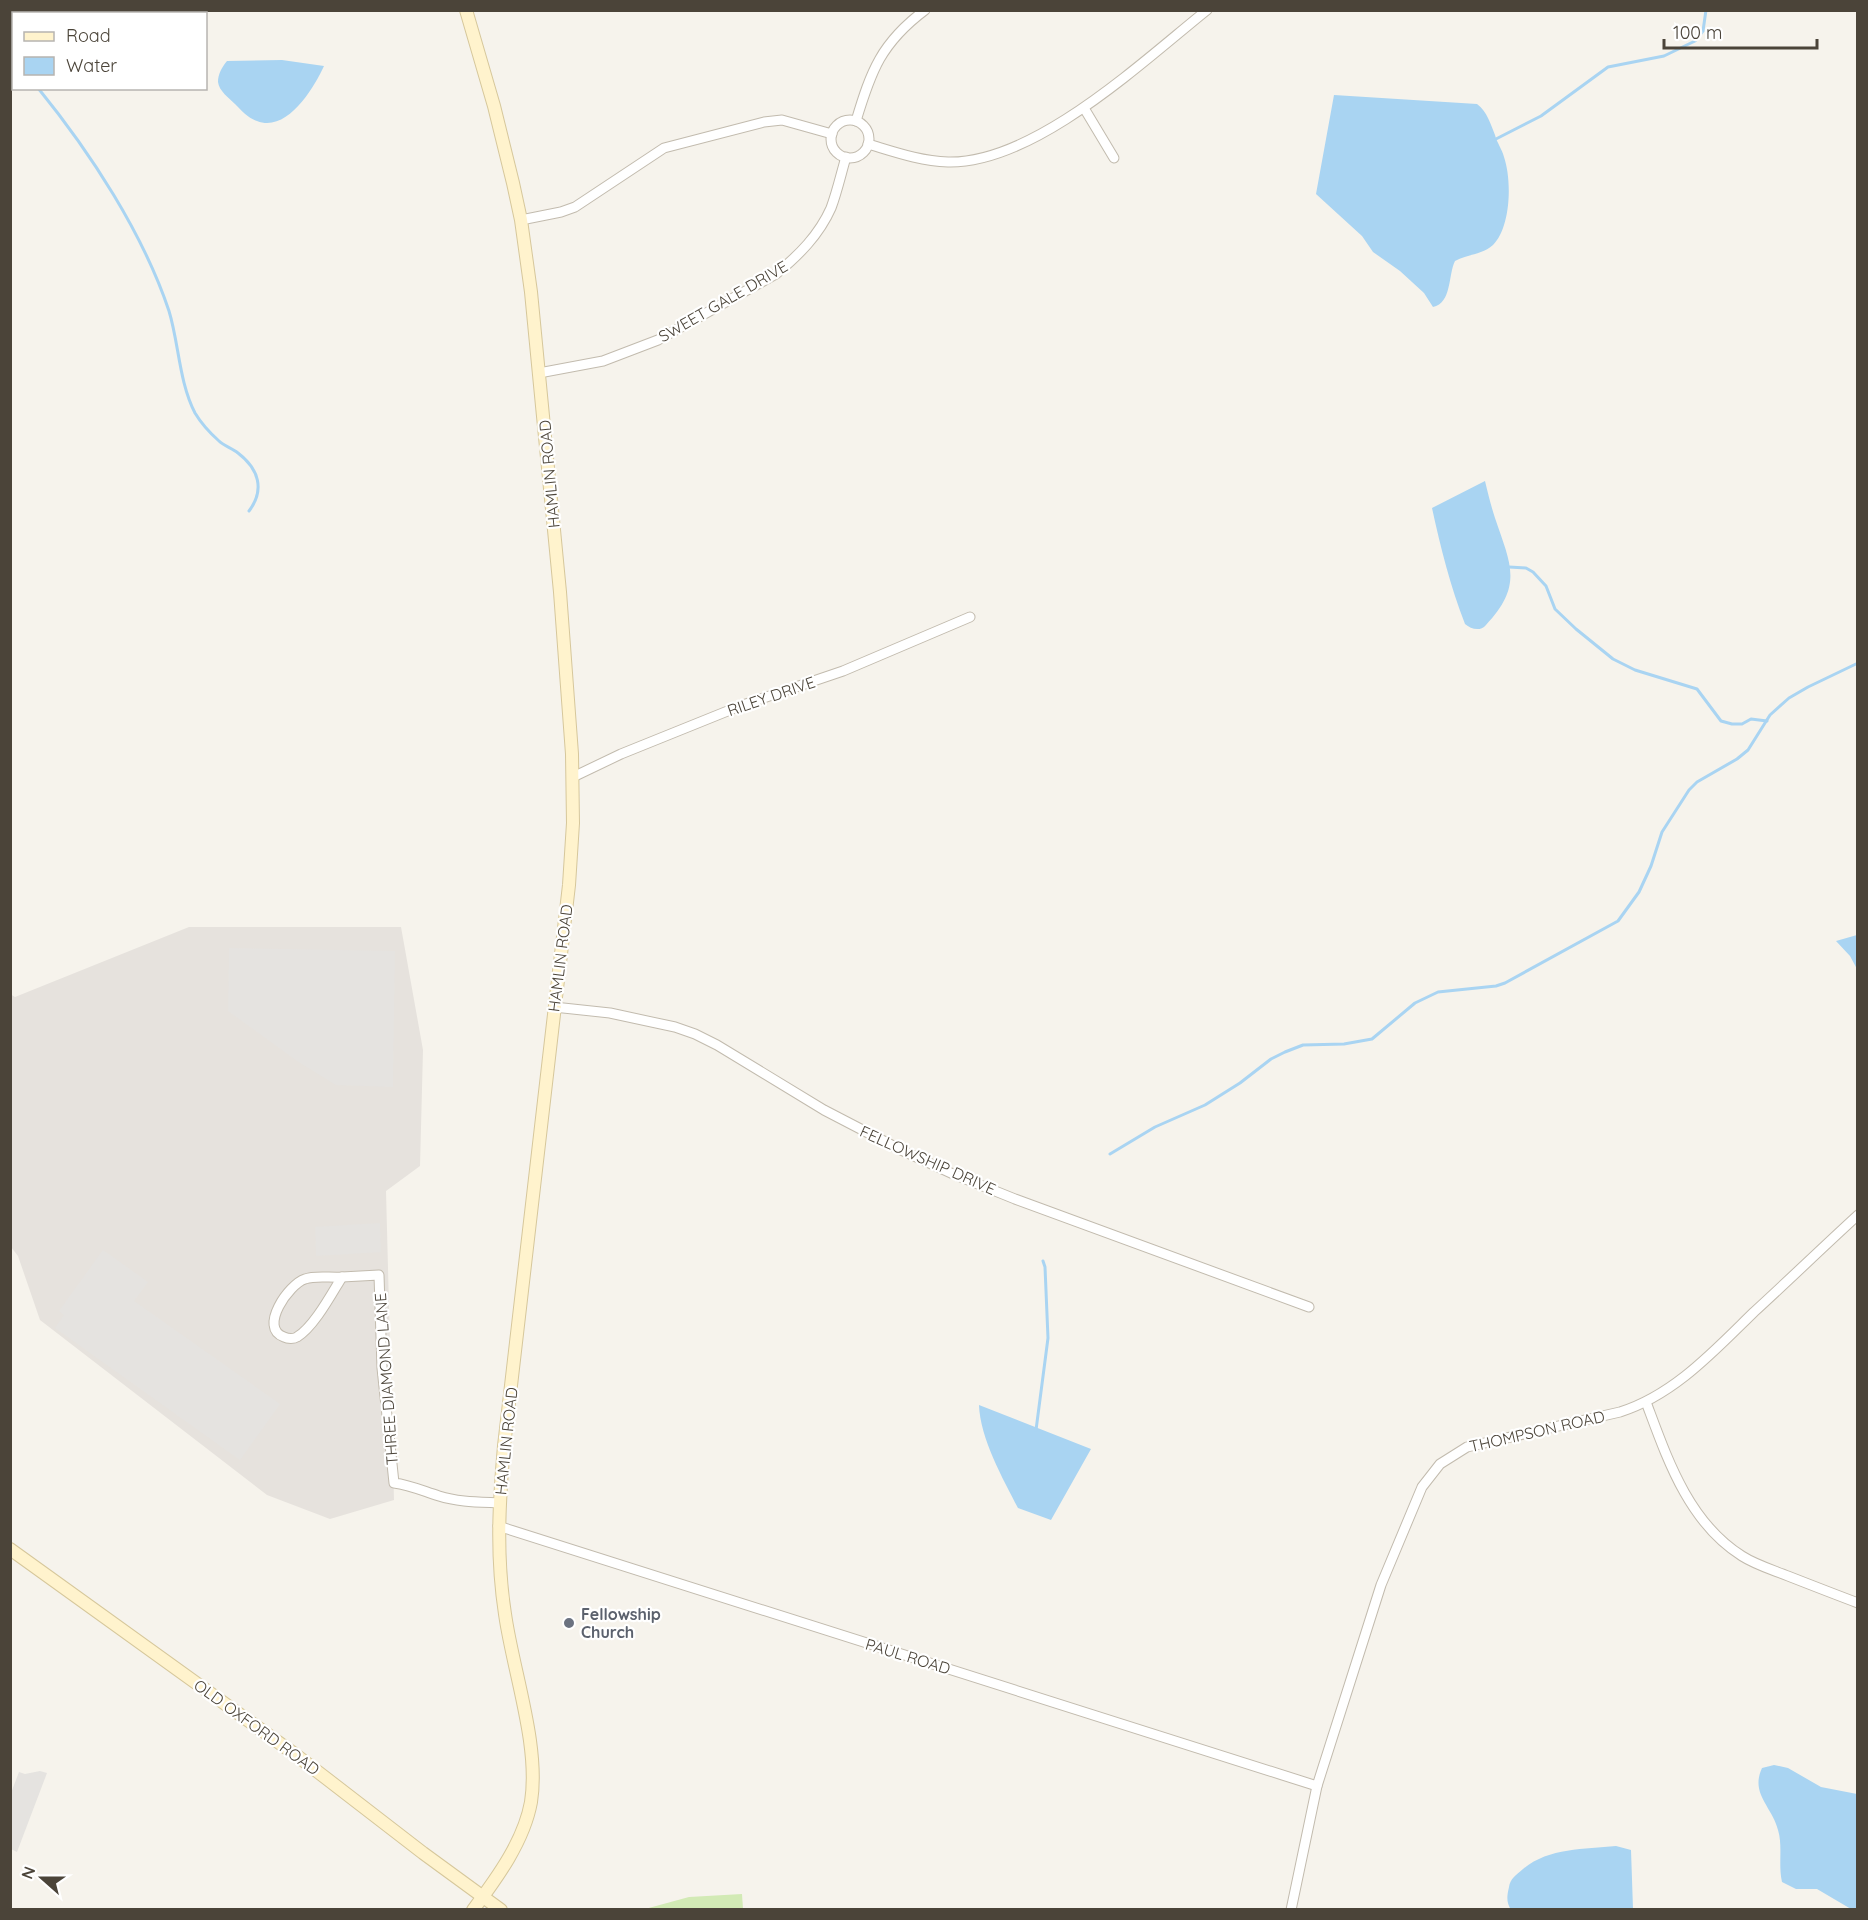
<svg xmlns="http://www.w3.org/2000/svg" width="1868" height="1920" viewBox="0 0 1868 1920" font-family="Quicksand,sans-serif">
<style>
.industrial{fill:#e6e2dd}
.green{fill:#d2eab5}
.parking{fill:#e5e3e0}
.water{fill:#a9d4f2}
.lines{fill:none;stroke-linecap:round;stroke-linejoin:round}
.stream{stroke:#a9d4f2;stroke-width:3}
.street-casing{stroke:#c2bbae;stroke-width:11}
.secondary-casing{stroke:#d6c79b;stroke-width:14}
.street{stroke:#fff;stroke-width:9}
.secondary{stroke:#fff3cd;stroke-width:12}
.worship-dot{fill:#6b7280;stroke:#fff;stroke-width:2}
.labels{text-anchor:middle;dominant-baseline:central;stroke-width:4.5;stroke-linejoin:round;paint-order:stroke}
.street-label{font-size:16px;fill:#4b4439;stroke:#fff}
.worship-label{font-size:16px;font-weight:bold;fill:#5b616d;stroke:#fff;text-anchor:start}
</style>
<rect width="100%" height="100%" fill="#f6f3ec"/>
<polygon class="industrial" points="189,927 401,927 423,1050 420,1166 386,1191 394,1500 330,1519 267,1495 40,1320 18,1256 11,1247 10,994 15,997"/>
<polygon class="green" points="742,1894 743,1909 645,1909 689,1897"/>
<g class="parking">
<polygon points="229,948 395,951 393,1087 336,1085 297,1061 228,1011"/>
<polygon points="380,1223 381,1252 316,1256 315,1227"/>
<polygon points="103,1250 148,1282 134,1301 280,1404 240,1460 55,1328 64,1315 59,1311"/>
<polygon points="40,1771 47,1773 17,1852 11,1849 10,1814 12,1811 11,1809 11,1793 19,1772 25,1774"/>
</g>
<g class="water">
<path d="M282,60L324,66C314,88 287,133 257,121C248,118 242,111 235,104C229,98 219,91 218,82C218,74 222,67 227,61Z"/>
<path d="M1334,95L1477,104C1487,111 1491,125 1495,135C1497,143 1502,149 1504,157C1512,180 1511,227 1493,245C1482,255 1467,254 1455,261C1448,275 1452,303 1433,307L1424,293L1400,271L1373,252L1362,236L1316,194Z"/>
<path d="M1485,481C1488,493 1491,506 1495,518C1510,563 1524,585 1486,625C1480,632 1471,629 1465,624C1450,585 1441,549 1432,508Z"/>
<polygon points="1857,935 1858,935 1857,969 1850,956 1836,941"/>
<path d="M979,1405L1091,1449L1051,1520L1018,1508C1003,1479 980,1438 979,1405Z"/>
<path d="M1774,1765L1788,1768L1821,1787L1857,1794V1909H1851L1817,1889H1796L1782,1882C1778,1865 1783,1846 1778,1830C1772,1806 1750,1794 1762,1768Z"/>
<path d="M1616,1846L1631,1850L1633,1909L1511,1910C1506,1902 1507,1896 1509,1887C1510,1879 1516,1875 1523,1869C1548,1848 1584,1849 1616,1846Z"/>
</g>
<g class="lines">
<g class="stream">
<polyline points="10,56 14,60"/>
<path d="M38,88C90,152 143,233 169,311C179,344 179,382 195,413C201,423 210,433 219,441C224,446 232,448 238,453C259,469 265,490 249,511"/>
<polyline points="1494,140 1541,116 1608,67 1664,56 1695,41 1703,31 1706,10"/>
<polyline points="1509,567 1526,568 1533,572 1546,586 1555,609 1576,629 1613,659 1635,670 1697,689 1721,721 1732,724 1742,724 1751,719 1767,721"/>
<polyline points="1110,1154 1155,1127 1205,1105 1240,1083 1271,1059 1285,1052 1303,1045 1344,1044 1372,1039 1415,1003 1438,992 1496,986 1505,983 1618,921 1639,892 1651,866 1662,832 1689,790 1697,782 1737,759 1748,750 1770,715 1789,698 1808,687 1858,663"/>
<polyline points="1036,1430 1048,1338 1045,1267 1043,1261"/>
</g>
<g class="street-casing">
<g id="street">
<polyline points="1084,108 1114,158"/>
<circle cx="850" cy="139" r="19"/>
<path d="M856,121C871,71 881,43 925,10"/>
<path d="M868,144C895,152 920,161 948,162C1034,164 1142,62 1207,10"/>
<polyline points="521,220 561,212 575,207 664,148 764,122 782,120 832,134"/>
<path d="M539,373L603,361L658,340L776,274C799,255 819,235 831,208C837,192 841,174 846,157"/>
<polyline points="573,777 621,754 740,706 843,671 970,617"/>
<polyline points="554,1007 610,1013 675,1027 695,1034 717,1045 824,1110 901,1150 953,1174 1015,1199 1309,1307"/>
<path d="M342,1277L379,1275L382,1368L394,1483C410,1485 423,1491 439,1496C458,1502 479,1502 499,1503"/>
<path d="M342,1277C332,1293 314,1327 297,1337C294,1339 288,1339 284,1337C258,1328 289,1284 305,1279C315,1275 331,1278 342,1277Z"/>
<path d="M1646,1402C1667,1458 1688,1522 1742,1556C1756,1565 1773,1570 1788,1576C1811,1585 1834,1594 1858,1603"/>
<polyline points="498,1526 1317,1786"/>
<path d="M1291,1910L1317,1786L1381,1585L1422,1487L1440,1464L1467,1447L1620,1412C1674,1395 1714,1351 1754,1312C1789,1280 1823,1247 1858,1215"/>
</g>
</g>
<g class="secondary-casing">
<g id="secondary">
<path d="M466,10L494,106L513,183L521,220L531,292L560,592L572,754L573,823L569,885L504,1446C499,1503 496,1556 505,1614C513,1671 540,1746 531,1802C524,1841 497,1878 473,1910"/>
<polyline points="10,1549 296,1755 423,1853 501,1910"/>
</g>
</g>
<use href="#street" class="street"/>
<use href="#secondary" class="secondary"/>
</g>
<circle class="worship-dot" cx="569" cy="1623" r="6"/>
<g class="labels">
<g class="street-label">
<text transform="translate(723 301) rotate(-30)">SWEET GALE DRIVE</text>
<text transform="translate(549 474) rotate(-95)">HAMLIN ROAD</text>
<text transform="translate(771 696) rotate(-19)">RILEY DRIVE</text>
<text transform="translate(560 958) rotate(-83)">HAMLIN ROAD</text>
<text transform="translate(928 1160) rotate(24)">FELLOWSHIP DRIVE</text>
<text transform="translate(386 1379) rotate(-94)">THREE DIAMOND LANE</text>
<text transform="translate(1537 1431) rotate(-13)">THOMPSON ROAD</text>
<text transform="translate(506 1441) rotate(-84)">HAMLIN ROAD</text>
<text transform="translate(908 1656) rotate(17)">PAUL ROAD</text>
<text transform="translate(257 1727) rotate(36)">OLD OXFORD ROAD</text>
</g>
<g class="worship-label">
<text x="581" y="1614">Fellowship<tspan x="581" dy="18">Church</tspan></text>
</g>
</g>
<rect width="1868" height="1920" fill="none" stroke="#4b4439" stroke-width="24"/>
<rect x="12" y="12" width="195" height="78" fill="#ffffff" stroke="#b7b4b0" stroke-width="1.5"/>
<rect x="24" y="32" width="30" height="9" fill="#fff3cd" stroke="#b7b4b0" stroke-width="1.5"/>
<text x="66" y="42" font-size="18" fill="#4b4439">Road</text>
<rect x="24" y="57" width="30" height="18" fill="#a9d4f2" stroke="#b7b4b0" stroke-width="1.5"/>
<text x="66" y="72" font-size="18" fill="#4b4439">Water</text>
<g transform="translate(42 1878) rotate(291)" stroke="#ffffff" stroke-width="4.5" paint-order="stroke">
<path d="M0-4.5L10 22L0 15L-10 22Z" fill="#4b4439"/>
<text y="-9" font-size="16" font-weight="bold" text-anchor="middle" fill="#4b4439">N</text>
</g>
<path d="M1664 39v9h153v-9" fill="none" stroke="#4b4439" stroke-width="3"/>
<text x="1673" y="39" font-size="18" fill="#4b4439" stroke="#ffffff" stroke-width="4.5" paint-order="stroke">100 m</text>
</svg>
